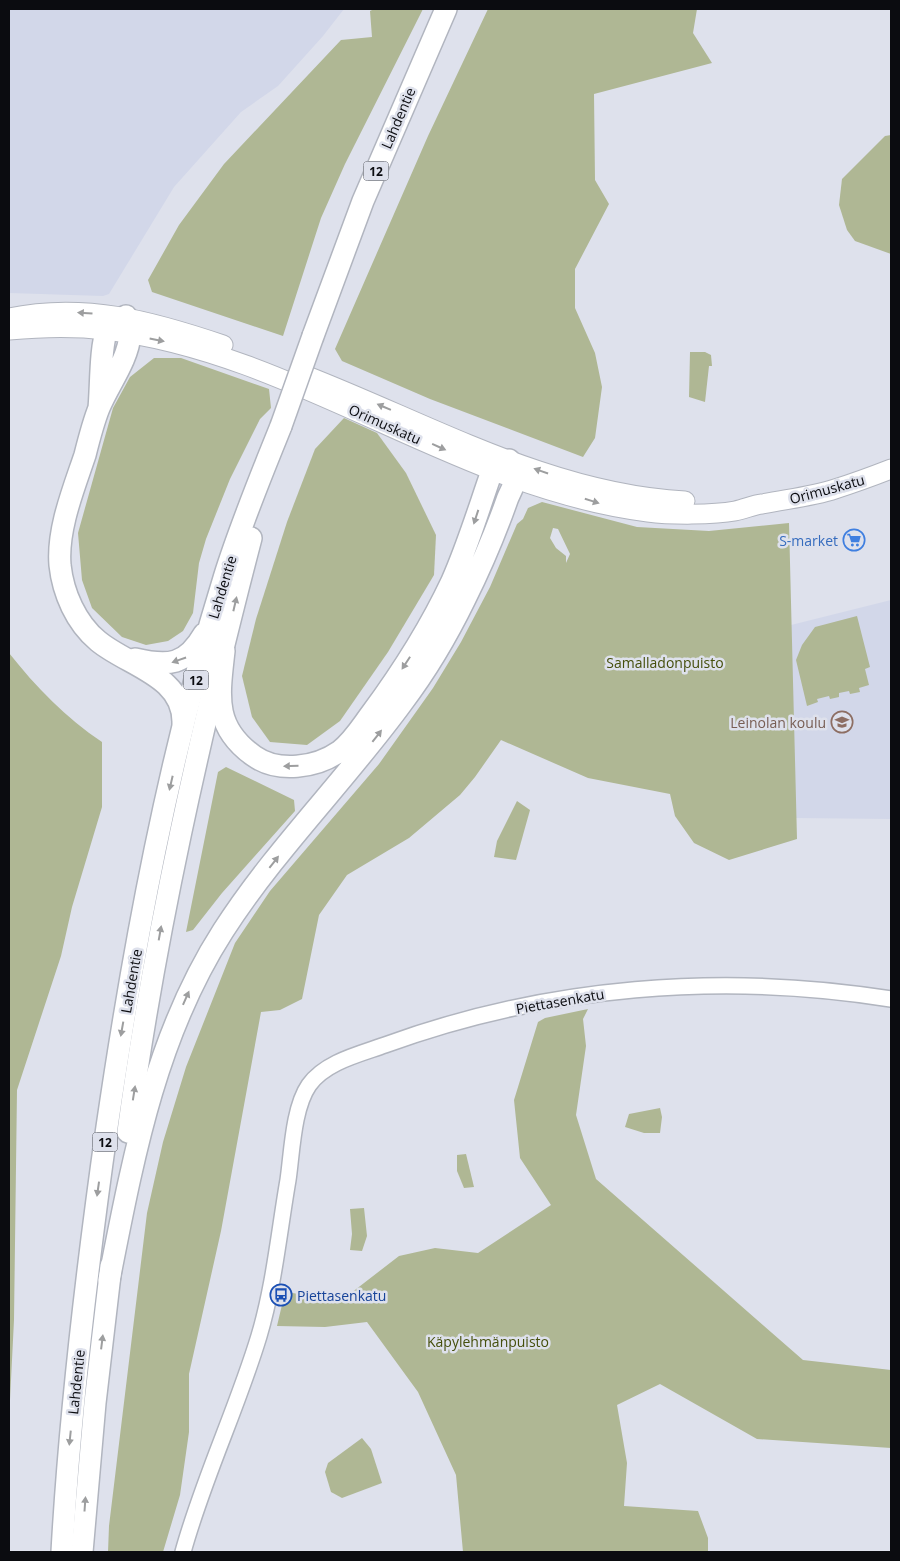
<svg xmlns="http://www.w3.org/2000/svg" width="900" height="1561" viewBox="0 0 900 1561" font-family="'Open Sans',sans-serif">
<style>
.built{fill:#d2d7e9}
.green{fill:#afb794;fill-rule:evenodd}
.lines{fill:none;stroke-linecap:round;stroke-linejoin:round}
.minor-casing{stroke:#b1b5bf;stroke-width:18}
.major-casing{stroke:#b1b5bf;stroke-width:21}
.highway-casing{stroke:#b1b5bf;stroke-width:24}
.minor{stroke:#fff;stroke-width:15}
.major{stroke:#fff;stroke-width:19}
.highway{stroke:#fff;stroke-width:21}
.highway-bridge-casing{stroke:#b1b5bf;stroke-width:24;stroke-linecap:butt}
.highway-bridge{stroke:#fff;stroke-width:21}
.oneway{fill:#9d9e9f}
.labels{text-anchor:middle;dominant-baseline:central;stroke-width:5;stroke-linejoin:round;paint-order:stroke}
.shield{fill:#dee1ec;stroke:#4a4c52;stroke-width:1}
.shield-label{font-size:12px;font-weight:bold;fill:#0b0c10}
.street-label{font-size:14px;fill:#0b0c10;stroke:#dee1ec}
.shop-label{font-size:14px;fill:#366cbe;stroke:#dee1ec;text-anchor:end}
.park-label{font-size:14px;fill:#454f0c;stroke:#dee1ec}
.education-label{font-size:14px;fill:#785e54;stroke:#dee1ec;text-anchor:end}
.transit-label{font-size:14px;fill:#164399;stroke:#dee1ec;text-anchor:start}
</style>
<rect width="100%" height="100%" fill="#dee1ec"/>
<g class="built">
<polygon points="9,9 344,9 323,36 278,86 241,112 174,187 109,294 103,296 9,293"/>
<polygon points="891,600 891,819 795,818 791,625"/>
</g>
<g class="green">
<polygon points="374,9 423,9 345,164 321,218 283,336 152,292 148,280 179,225 224,164 341,40 372,37 370,11"/>
<polygon points="488,9 697,9 693,33 712,63 594,94 595,180 609,204 575,269 575,308 595,353 602,387 595,438 583,457 430,399 342,361 335,349 428,136"/>
<polygon points="891,135 891,254 855,241 847,230 839,205 842,179 885,136"/>
<polygon points="690,352 705,352 711,355 712,366 709,366 705,402 689,397"/>
<polygon points="154,358 181,358 269,389 271,408 260,419 230,479 206,539 199,563 193,613 183,631 168,641 146,645 122,637 92,608 82,580 78,533 113,408 130,377"/>
<polygon points="344,418 377,433 406,473 436,535 434,575 388,652 340,721 307,745 270,742 252,717 242,676 256,619 287,522 315,449"/>
<path d="M542,502L637,527L709,531L789,523L797,839L729,860L694,843L675,816L670,794L588,778L501,740L475,777L460,795L409,838L347,875L319,915L302,999L280,1010L261,1012L221,1231L189,1374V1432L180,1495L163,1552H108L109,1526L147,1213L163,1142L186,1067L235,943L270,891L379,764L433,688L461,642L490,587L517,524L523,519L528,508ZM553,528L558,529L570,554L566,563V556L556,548L550,538Z"/>
<polygon points="857,616 870,667 865,669 869,685 859,688 860,692 850,694 849,691 839,693 839,697 830,699 829,696 817,699 818,702 807,706 796,660 802,645 815,627"/>
<path d="M9,653C36,687 66,718 102,742V807L72,907L61,956L17,1090L14,1320L9,1420Z"/>
<polygon points="226,767 294,800 295,811 222,893 193,930 186,932 218,772"/>
<polygon points="517,801 530,810 516,860 494,857 497,841"/>
<polygon points="588,1009 583,1019 586,1046 576,1115 596,1179 803,1360 891,1370 891,1448 757,1439 660,1384 617,1405 627,1463 624,1506 698,1511 708,1538 708,1552 463,1552 456,1475 418,1392 367,1322 325,1327 277,1326 285,1292 342,1300 399,1256 435,1248 478,1253 551,1205 520,1158 514,1100 538,1022 545,1018"/>
<polygon points="660,1108 662,1117 660,1133 644,1133 625,1127 629,1114"/>
<polygon points="466,1154 474,1187 464,1188 457,1171 457,1155"/>
<polygon points="364,1208 367,1236 362,1251 350,1250 352,1234 350,1209"/>
<polygon points="362,1438 371,1449 382,1483 342,1498 331,1492 325,1472 328,1463"/>
</g>
<g class="lines">
<g class="minor-casing">
<path id="minor" d="M183,1552C203,1479 237,1409 259,1336C274,1286 279,1232 288,1180C292,1153 293,1108 309,1085C325,1062 360,1054 385,1045C546,986 723,972 891,999"/>
</g>
<g class="major-casing">
<g id="major">
<path d="M9,318C84,302 152,321 223,345"/>
<path d="M9,330C41,327 73,326 106,330C298,353 456,488 648,512C670,515 714,515 735,511C745,509 753,505 762,504C786,499 811,497 835,489C854,483 873,476 891,469"/>
<path d="M307,376C430,424 551,494 685,501"/>
</g>
</g>
<g class="highway-casing">
<g id="highway">
<polyline points="313,336 363,201 446,9"/>
<path d="M99,408C101,389 100,346 107,330C111,323 119,320 126,316C128,322 131,328 130,335C128,360 109,384 99,408C93,423 89,439 85,455C74,488 57,529 60,565C63,593 76,623 98,641C128,666 184,676 183,723"/>
<path d="M135,659C169,667 186,665 204,634"/>
<path d="M128,1132C155,932 200,734 251,538"/>
<path d="M109,1280C133,1159 155,1037 223,931C275,850 345,781 402,703C427,670 447,636 465,599C481,567 495,534 507,500C509,494 515,485 515,478C515,473 511,466 509,460L492,471C479,508 468,545 452,581C430,628 402,672 371,714C362,726 353,741 340,751C316,768 278,773 254,756C213,727 219,696 224,651"/>
<path d="M62,1552C70,1410 87,1268 107,1127C134,943 169,755 224,578C240,526 261,476 281,426"/>
<polyline points="82,1552 95,1403 111,1266"/>
</g>
</g>
<use href="#minor" class="minor"/>
<use href="#major" class="major"/>
<use href="#highway" class="highway"/>
<g class="highway-bridge-casing">
<polyline id="highway-bridge" points="281,426 313,336"/>
</g>
<use href="#highway-bridge" class="highway-bridge"/>
</g>
<defs><path id="oneway-solid" d="M-6-.8H1V-3.2L6.5 0L1 3.2V.8H-6Z" transform="scale(1.25)"/></defs>
<g class="oneway">
<use href="#oneway-solid" transform="translate(85 313) rotate(-176)"/>
<use href="#oneway-solid" transform="translate(157 340) rotate(11)"/>
<use href="#oneway-solid" transform="translate(384 407) rotate(-157)"/>
<use href="#oneway-solid" transform="translate(439 447) rotate(24)"/>
<use href="#oneway-solid" transform="translate(541 471) rotate(-161)"/>
<use href="#oneway-solid" transform="translate(592 501) rotate(17)"/>
<use href="#oneway-solid" transform="translate(476 517) rotate(108)"/>
<use href="#oneway-solid" transform="translate(235 604) rotate(-77)"/>
<use href="#oneway-solid" transform="translate(179 660) rotate(161)"/>
<use href="#oneway-solid" transform="translate(406 663) rotate(123)"/>
<use href="#oneway-solid" transform="translate(377 736) rotate(-52)"/>
<use href="#oneway-solid" transform="translate(291 766) rotate(179)"/>
<use href="#oneway-solid" transform="translate(171 783) rotate(103)"/>
<use href="#oneway-solid" transform="translate(274 862) rotate(-52)"/>
<use href="#oneway-solid" transform="translate(160 933) rotate(-80)"/>
<use href="#oneway-solid" transform="translate(186 998) rotate(-66)"/>
<use href="#oneway-solid" transform="translate(122 1029) rotate(100)"/>
<use href="#oneway-solid" transform="translate(134 1093) rotate(-81)"/>
<use href="#oneway-solid" transform="translate(98 1189) rotate(98)"/>
<use href="#oneway-solid" transform="translate(102 1342) rotate(-83)"/>
<use href="#oneway-solid" transform="translate(70 1438) rotate(96)"/>
<use href="#oneway-solid" transform="translate(85 1504) rotate(-86)"/>
</g>
<defs>
<g id="supermarket-ring" transform="scale(1.125)"><circle r="9.5" fill="#dee1ec" stroke="#3f7fe0" stroke-width="1.5"/><path d="M-6-5.5h2.5l.6 2H6L4.5 2H-2.5L-4.4-4H-6ZM-1.5 3.2a1.3 1.3 0 1 0 .1 0ZM3 3.2a1.3 1.3 0 1 0 .1 0Z" fill="#3f7fe0"/></g>
<g id="school-ring" transform="scale(1.125)"><circle r="9.5" fill="#dee1ec" stroke="#8d6e63" stroke-width="1.5"/><path d="M0-5L7-2L0 1L-7-2ZM-4 1L0 2.5L4 1V4Q0 6-4 4Z" fill="#8d6e63"/></g>
<g id="bus-ring" transform="scale(1.125)"><circle r="9.5" fill="#dee1ec" stroke="#1a4fb4" stroke-width="1.5"/><path d="M-5-6H5V4H4V6H2V4H-2V6H-4V4H-5ZM-3.5-4V0h7V-4ZM-3.5 1.2v1.5H-2V1.2ZM2 1.2v1.5H3.5V1.2Z" fill="#1a4fb4"/></g>
</defs>
<g fill-rule="evenodd">
<use href="#supermarket-ring" x="854" y="540"/>
<use href="#school-ring" x="842" y="722"/>
<use href="#bus-ring" x="281" y="1295"/>
</g>
<g class="labels">
<g class="shield">
<rect x="363.5" y="161.5" width="25" height="19" rx="4"/>
<rect x="183.5" y="670.5" width="25" height="19" rx="4"/>
<rect x="92.5" y="1132.5" width="25" height="19" rx="4"/>
</g>
<g class="shield-label">
<text x="376" y="171">12</text>
<text x="196" y="680">12</text>
<text x="105" y="1142">12</text>
</g>
<g class="street-label">
<text transform="translate(398 118) rotate(-67)">Lahdentie</text>
<text transform="translate(385 424) rotate(24)">Orimuskatu</text>
<text transform="translate(827 489) rotate(-15)">Orimuskatu</text>
<text transform="translate(222 587) rotate(-73)">Lahdentie</text>
<text transform="translate(131 981) rotate(-80)">Lahdentie</text>
<text transform="translate(560 1001) rotate(-10)">Piettasenkatu</text>
<text transform="translate(76 1382) rotate(-84)">Lahdentie</text>
</g>
<g class="shop-label">
<text x="838" y="540">S-market</text>
</g>
<g class="park-label">
<text x="665" y="662">Samalladonpuisto</text>
<text x="488" y="1341">Käpylehmänpuisto</text>
</g>
<g class="education-label">
<text x="826" y="722">Leinolan koulu</text>
</g>
<g class="transit-label">
<text x="297" y="1295">Piettasenkatu</text>
</g>
</g>
<rect width="900" height="1561" fill="none" stroke="#0b0c10" stroke-width="20"/>
</svg>
